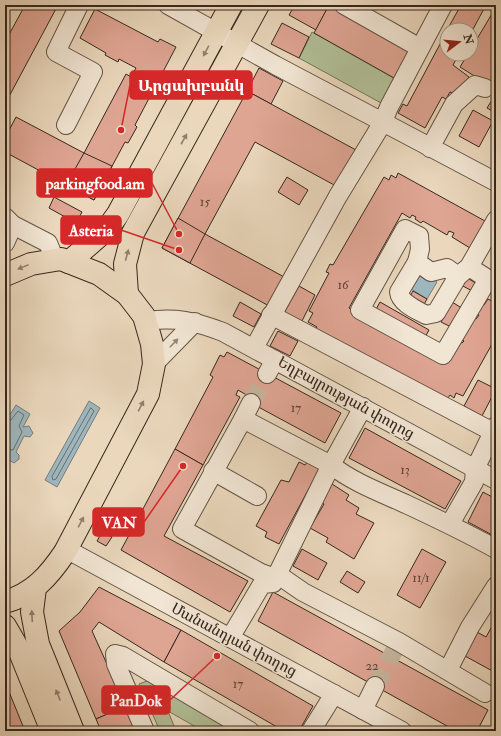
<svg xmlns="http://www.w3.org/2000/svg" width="501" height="736" viewBox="0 0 501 736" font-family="'IM FELL Double Pica','Noto Serif Armenian',serif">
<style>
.green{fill:#b1bf96;stroke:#74745a}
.water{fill:#9eb6bd;stroke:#757d7d}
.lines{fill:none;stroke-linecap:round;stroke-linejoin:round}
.shore{stroke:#6a6f6e;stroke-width:1}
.building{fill:#dfa593;stroke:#37281e}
.minor-tunnel{stroke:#c6b49c;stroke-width:18;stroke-dasharray:18 9;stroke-linecap:butt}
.minor-casing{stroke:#645446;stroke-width:20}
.major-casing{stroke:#37281e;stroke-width:24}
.minor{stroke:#f1e5d3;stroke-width:18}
.major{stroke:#ead7bc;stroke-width:22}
.oneway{fill:#90806d}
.oneway2{fill:#948678}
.labels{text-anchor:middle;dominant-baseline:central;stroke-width:3;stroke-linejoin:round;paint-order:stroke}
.number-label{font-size:13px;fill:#61473b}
.street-label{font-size:15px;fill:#37281e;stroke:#f1e5d3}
.leader{fill:none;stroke:#d62828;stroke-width:1.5}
.callout-dot{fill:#d62828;stroke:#f1e5d3;stroke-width:1.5}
.callout{fill:#d62828;stroke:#d62828;stroke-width:1.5}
.callout-label{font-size:16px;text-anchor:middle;font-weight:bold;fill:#fff}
</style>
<rect width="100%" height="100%" fill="#ead7bc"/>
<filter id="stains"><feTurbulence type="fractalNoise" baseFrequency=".005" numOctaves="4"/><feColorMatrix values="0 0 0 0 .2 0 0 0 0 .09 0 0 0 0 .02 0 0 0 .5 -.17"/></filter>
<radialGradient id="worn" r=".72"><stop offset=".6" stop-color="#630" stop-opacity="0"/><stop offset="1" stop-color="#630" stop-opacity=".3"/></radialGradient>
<g class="green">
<polygon points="312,32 394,78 381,103 299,58"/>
<polygon points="147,681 236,731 203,731 168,711 176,731 160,731 139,684"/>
</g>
<g class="water">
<polygon points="421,272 437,282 427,299 411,289"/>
<polygon points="89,401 100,408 57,487 45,480"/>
<polygon points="16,405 30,414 23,427 29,426 33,433 30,437 24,436 16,452 19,455 19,459 14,463 9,460 8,454 5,452 5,413 8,418"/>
</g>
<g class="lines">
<g class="shore">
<polygon points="91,408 94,411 56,479 53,480 52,477"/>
<polyline points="5,420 11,420 18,411 24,415 19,426 22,432 13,450 5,449"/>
</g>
</g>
<g class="building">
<polygon points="20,5 58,5 5,104 5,42 24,7"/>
<polygon points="295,5 321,5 327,9 316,30 289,15"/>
<polygon points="329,5 336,5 411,48 394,78 314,33"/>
<polygon points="461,5 486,5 471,33 471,30 447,30"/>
<polygon points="496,7 496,63 493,68 496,70 496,91 492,89 495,84 486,79 484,82 460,67 468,54 471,54 471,49"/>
<polygon points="95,9 158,42 160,39 176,47 135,125 137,127 128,143 125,142 94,200 5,152 5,138 16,117 84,153 126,74 131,77 136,68 119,59 118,62 105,55 106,53 80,38"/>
<polygon points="282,23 309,37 299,58 271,44"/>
<polygon points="447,31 447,54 459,54 453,65 469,77 458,95 450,92 446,99 442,97 425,128 398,113 403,104 407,106"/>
<polygon points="259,68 283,81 271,104 247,91"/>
<polygon points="247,91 356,150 336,186 255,142 205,234 286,278 271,307 162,248"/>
<polygon points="492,100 496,102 496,113 487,108"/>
<polygon points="473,110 493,121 479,147 459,136"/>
<polygon points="84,153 112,166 94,200 66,185"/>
<polygon points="398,173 485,221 470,248 452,237 454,233 449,231 447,235 423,221 421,223 415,219 416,217 412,215 410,218 402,213 349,308 447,363 459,341 462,343 464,341 460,338 472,317 476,319 479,315 475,313 480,303 484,305 488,299 496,303 496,337 463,396 456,393 454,398 450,395 447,399 315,331 317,327 308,322 313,313 309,311 329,273 326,272 330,264 333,265 384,177 389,180 391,175 396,178"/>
<polygon points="287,177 308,190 299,205 278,192"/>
<polygon points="54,197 82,212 76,223 49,208"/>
<polygon points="178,218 205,234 190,263 162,248"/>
<polygon points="466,277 480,286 476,293 461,285"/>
<polygon points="299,286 315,295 302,321 284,313"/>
<polygon points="413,291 427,299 422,308 408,300"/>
<polygon points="240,302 261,314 254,327 233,316"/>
<polygon points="380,302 429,330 423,341 375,311"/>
<polygon points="452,302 465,310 455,329 441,322"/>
<polygon points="278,331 298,341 290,356 270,346"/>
<polygon points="227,352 341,413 325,443 251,403 250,397 238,390 236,395 240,397 203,465 175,449 213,377 210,375 220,355 224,357"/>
<polygon points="478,380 496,389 482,416 464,406"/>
<polygon points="365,428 461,481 445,509 349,458"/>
<polygon points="175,449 203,465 164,536 248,581 230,612 121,550"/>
<polygon points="308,461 320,468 279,544 265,537 267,532 256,526 281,480 289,482 299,462 305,465"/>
<polygon points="332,484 349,495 346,500 359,508 356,514 374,523 354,559 326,542 328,538 310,528 324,504 321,502"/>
<polygon points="483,492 496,499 496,537 468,522"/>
<polygon points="102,532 112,537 106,546 97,541"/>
<polygon points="302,549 327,563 318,580 293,566"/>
<polygon points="422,549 446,562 420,608 397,595"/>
<polygon points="347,571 365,582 358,593 340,582"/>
<polygon points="99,587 181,630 164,662 99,622 92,631 126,706 96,719 59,631 80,612"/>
<polygon points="273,592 488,710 477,731 456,731 258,621"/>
<polygon points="496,619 496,673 465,656 477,632 486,637"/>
<polygon points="181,630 313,706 299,731 284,731 164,662"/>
<polygon points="5,682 25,731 5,731"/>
<polygon points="126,706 136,731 101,731 96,719"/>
</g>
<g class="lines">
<g class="minor-tunnel">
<polyline points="251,403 267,374"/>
<polyline points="375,686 399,642"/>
</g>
<g class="minor-casing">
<g id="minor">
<polyline points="168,5 275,65 496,182"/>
<polyline points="344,5 420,48"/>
<polyline points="66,125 93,72 56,52 79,5"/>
<polyline points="430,148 454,104 475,85 485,88"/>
<polyline points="5,217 13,225 48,243 55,260"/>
<polyline points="5,243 13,225"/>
<polyline points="417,262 420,249 419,236 405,229 360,310 443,355 488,279 469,267"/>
<path d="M458,276L447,268L431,272L417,262L399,292C400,303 417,310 426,315L436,313L458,276L469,267L496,220"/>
<polyline points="271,315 493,432"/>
<path d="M146,321C176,317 194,321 223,332L496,480"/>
<polyline points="254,348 338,196 383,122 389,107 443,5"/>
<polyline points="154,364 195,322"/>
<polyline points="267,374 275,360"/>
<polyline points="243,419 251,403"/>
<polyline points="213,471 257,496"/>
<polyline points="450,524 474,482 475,469 496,426"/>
<polyline points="66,549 402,731"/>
<polyline points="277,574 303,592 399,642 485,693"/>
<path d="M275,578L261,573L182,529L243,419L331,465C354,483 382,493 408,505C438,519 467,533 496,549"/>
<polyline points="230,638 262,584 273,583 331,465 363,407"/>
<polyline points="448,670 470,627 496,586"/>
<polyline points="363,710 375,686"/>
<polyline points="145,731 116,664 115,654 123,656 250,731"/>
<polyline points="311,731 334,694"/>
</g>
</g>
<g class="major-casing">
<g id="major">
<polyline points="69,262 108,228 118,214 231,5"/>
<path d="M5,275L31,264L61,259L99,274L127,294L144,316L152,344L154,364L148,394L65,552C49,576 33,594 5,602"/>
<polyline points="127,294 125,264 133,233 258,5"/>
<polyline points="35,588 32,612 38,644 73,731"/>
<polyline points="5,626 20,652 52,731"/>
</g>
</g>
<use href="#minor" class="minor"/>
<use href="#major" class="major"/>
</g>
<defs><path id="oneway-solid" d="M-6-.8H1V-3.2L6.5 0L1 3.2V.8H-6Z"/></defs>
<g class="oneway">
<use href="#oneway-solid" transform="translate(206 51) rotate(118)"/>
<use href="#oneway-solid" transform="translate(184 139) rotate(-61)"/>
<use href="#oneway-solid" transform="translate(127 255) rotate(-75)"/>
<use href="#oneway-solid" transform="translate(23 267) rotate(158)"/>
<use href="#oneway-solid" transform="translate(141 406) rotate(-62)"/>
<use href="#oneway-solid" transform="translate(81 522) rotate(-62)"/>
<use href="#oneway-solid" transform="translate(32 616) rotate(-93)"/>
<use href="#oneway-solid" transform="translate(58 695) rotate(-112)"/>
</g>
<use class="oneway2" href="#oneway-solid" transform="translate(174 343) rotate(-46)"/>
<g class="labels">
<g class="number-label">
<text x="205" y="202">15</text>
<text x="343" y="285">16</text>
<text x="296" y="408">17</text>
<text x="405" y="470">13</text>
<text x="421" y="578">11/1</text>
<text x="372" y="666">22</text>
<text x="238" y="684">17</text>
</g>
<g class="street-label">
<text transform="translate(346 398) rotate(29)">Եղբայրության փողոց</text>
<text transform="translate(234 640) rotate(28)">Մանանդյան փողոց</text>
</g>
</g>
<path class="leader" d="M121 130L130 85M179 234L152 183M179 250L121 230M183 466L144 522M217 656L170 700"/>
<g class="callout-dot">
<circle cx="121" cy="130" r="4"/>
<circle cx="179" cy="234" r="4"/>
<circle cx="179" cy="250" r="4"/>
<circle cx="183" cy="466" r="4"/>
<circle cx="217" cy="656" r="4"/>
</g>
<g class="callout">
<rect x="130" y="71" width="122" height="28" rx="4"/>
<rect x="37" y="169" width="115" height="28" rx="4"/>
<rect x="61" y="216" width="60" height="28" rx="4"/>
<rect x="93" y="508" width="51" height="28" rx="4"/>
<rect x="102" y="686" width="68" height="28" rx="4"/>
</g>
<g class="callout-label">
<text x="191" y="91">Արցախբանկ</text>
<text x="95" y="189">parkingfood.am</text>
<text x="91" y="236">Asteria</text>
<text x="119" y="528">VAN</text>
<text x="136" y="706">PanDok</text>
</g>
<rect width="501" height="736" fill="none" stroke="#ead7bc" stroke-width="20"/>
<rect x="6" y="6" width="489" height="724" fill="none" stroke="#37281e" stroke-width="2"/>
<rect x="10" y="10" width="481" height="716" fill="none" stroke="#37281e"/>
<g transform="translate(459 42) rotate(74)"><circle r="19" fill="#f1e5d3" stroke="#a7998b"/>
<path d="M0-3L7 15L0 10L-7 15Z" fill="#8f2418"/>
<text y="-6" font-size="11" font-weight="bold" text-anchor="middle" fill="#37281e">N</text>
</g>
<rect width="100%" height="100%" filter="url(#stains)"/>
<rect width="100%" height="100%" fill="url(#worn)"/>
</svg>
